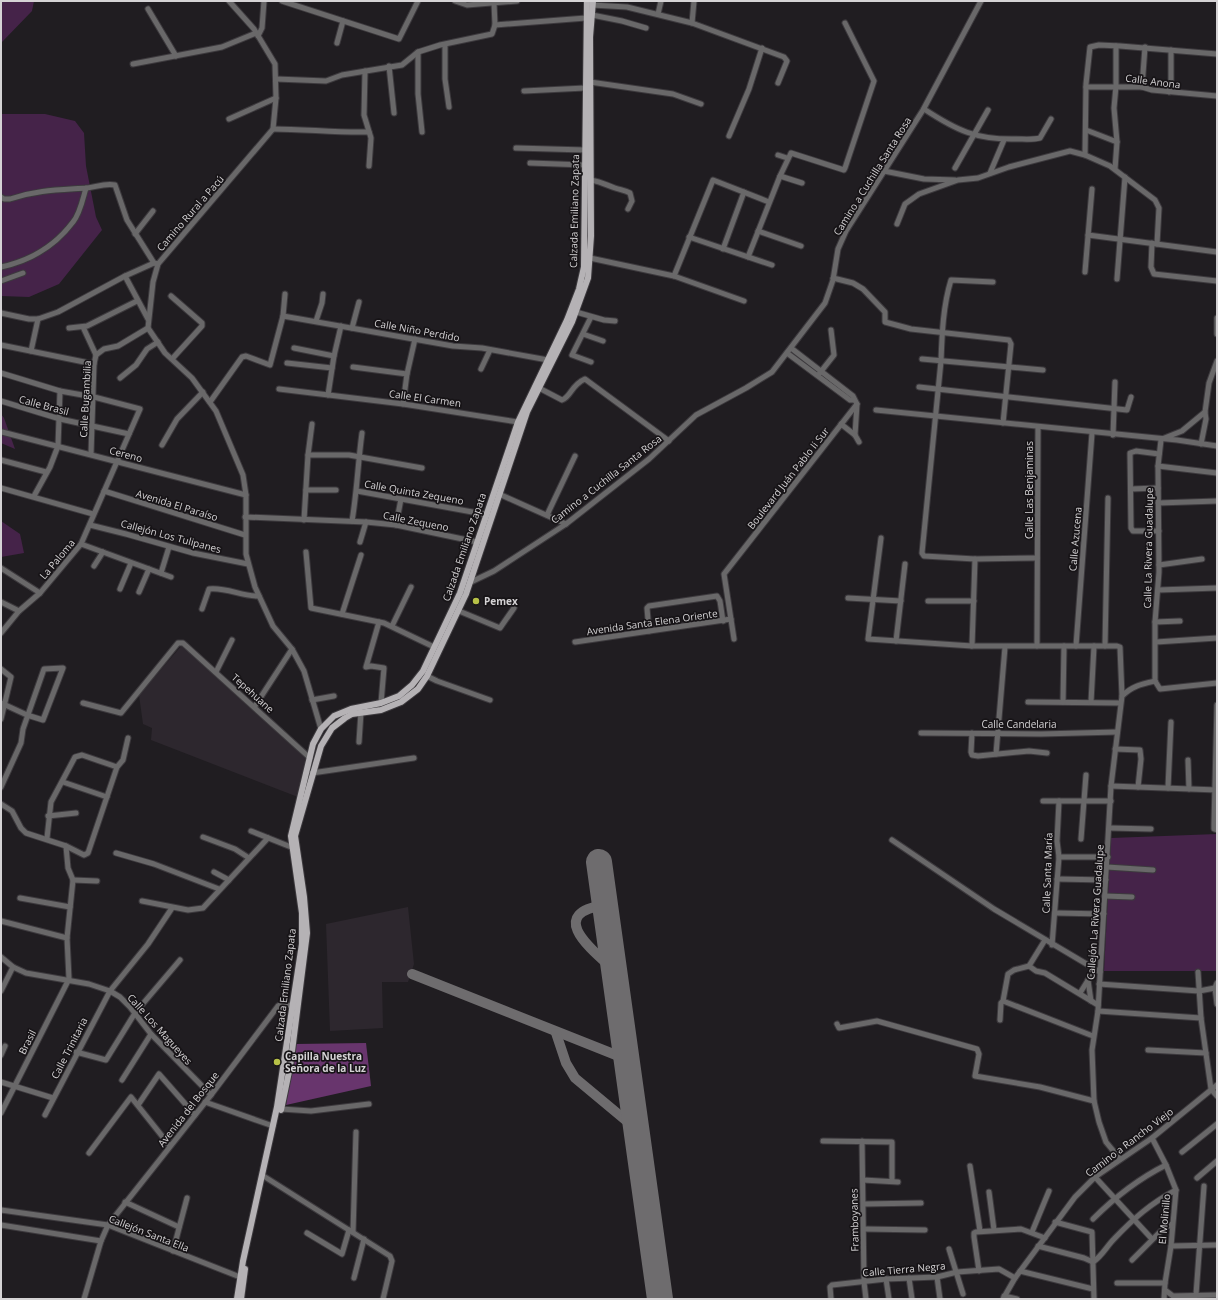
<svg xmlns="http://www.w3.org/2000/svg" width="1218" height="1300" viewBox="0 0 1218 1300" font-family="'Open Sans',sans-serif">
<style>
.built{fill:#2d272e}
.green{fill:#452349}
.forest{fill:#68356d}
.lines{fill:none;stroke-linecap:round;stroke-linejoin:round}
.taxiway{stroke:#6e6c6e;stroke-width:10}
.runway{stroke:#6e6c6e;stroke-width:26}
.minor-casing{stroke:#3d3a3e;stroke-width:7}
.major-casing{stroke:#3d3a3e;stroke-width:8}
.minor{stroke:#696869;stroke-width:5}
.major{stroke:#b5b2b5;stroke-width:6}
.poi-dot{fill:#b7c147;stroke:#171417;stroke-width:1.5}
.labels{text-anchor:middle;dominant-baseline:central;stroke-width:3.5;stroke-linejoin:round;paint-order:stroke}
.street-label{font-size:10px;fill:#d5d3d5;stroke:#171417}
.poi-label{font-size:10px;font-weight:bold;fill:#d5d3d5;stroke:#171417;text-anchor:start}
</style>
<rect width="100%" height="100%" fill="#201d21"/>
<g class="built">
<polygon points="183,644 254,707 307,760 298,797 151,740 152,728 143,724 139,695"/>
<polygon points="408,907 414,964 408,982 382,982 383,1028 330,1031 326,924"/>
</g>
<g class="green">
<polygon points="1,1 34,1 32,11 1,43"/>
<polygon points="1,114 45,114 75,121 84,133 86,166 96,217 102,230 59,284 29,297 1,296"/>
<polygon points="1,414 4,418 15,449 1,443"/>
<polygon points="1,521 20,534 24,553 1,557"/>
<polygon points="1217,834 1217,971 1104,971 1111,838"/>
</g>
<polygon class="forest" points="366,1043 371,1086 286,1105 295,1044"/>
<g class="lines">
<g class="taxiway">
<path d="M604,905C546,914 592,950 613,969"/>
<polyline points="412,974 626,1059"/>
<polyline points="556,1033 566,1063 575,1078 635,1128"/>
</g>
<polyline class="runway" points="599,862 660,1299"/>
<g class="minor-casing">
<g id="minor">
<polyline points="229,1 254,29 275,64 276,98 273,129 158,264 153,282 148,328 165,353 192,378 216,411 243,475 246,495 246,554 255,587 273,626 292,649 304,671 321,729"/>
<polyline points="282,1 399,39 418,1"/>
<polyline points="455,1 467,5 517,1"/>
<polyline points="592,5 627,7 692,23 784,57 787,61 778,83"/>
<polyline points="148,9 176,56"/>
<polyline points="658,14 661,1"/>
<polyline points="592,15 622,21 646,28"/>
<polyline points="692,23 694,1"/>
<polyline points="495,25 586,18"/>
<polyline points="258,36 262,28 264,1"/>
<polyline points="337,43 343,21"/>
<polyline points="445,45 445,79 449,107"/>
<polyline points="418,52 418,94 422,132"/>
<polyline points="133,64 222,47 256,33"/>
<polyline points="389,66 394,113"/>
<polyline points="365,71 364,115 371,138 369,166"/>
<polyline points="276,79 326,81 342,75 402,65 418,52 440,45 492,34 495,25 494,3"/>
<polyline points="590,82 673,94 701,104"/>
<polyline points="1086,87 1142,87 1152,90 1217,96"/>
<polyline points="1142,87 1145,47"/>
<polyline points="524,91 585,88"/>
<polyline points="1169,92 1171,82 1171,50"/>
<path d="M924,109C956,130 976,140 1016,139C1024,139 1033,140 1040,138L1051,119"/>
<polyline points="229,119 276,98"/>
<path d="M273,129C305,129 337,133 369,132"/>
<polyline points="1086,130 1117,142"/>
<polyline points="729,136 749,89 762,48"/>
<polyline points="516,148 585,150"/>
<polyline points="778,155 787,158"/>
<polyline points="1085,155 1086,84 1090,47 1099,45 1120,46 1217,54"/>
<polyline points="530,163 585,165"/>
<polyline points="955,168 988,110"/>
<polyline points="1115,169 1117,142 1114,108 1116,86 1116,46"/>
<polyline points="884,171 924,179 955,180"/>
<polyline points="990,173 1004,140"/>
<polyline points="780,176 802,183"/>
<path d="M591,180C602,182 606,185 615,188C621,190 625,190 630,193L632,201L628,209"/>
<path d="M1,197L4,199H10C37,190 59,190 87,188C96,187 105,183 115,185L127,220L154,263L158,264"/>
<polyline points="897,224 905,204 919,194 958,180 978,178 1009,167 1070,151 1085,155 1110,166 1155,200 1159,208 1157,244"/>
<polyline points="758,231 801,246"/>
<polyline points="135,234 153,211"/>
<polyline points="1088,235 1217,252"/>
<polyline points="689,237 772,265"/>
<polyline points="1152,243 1151,267 1154,274 1217,281"/>
<polyline points="723,249 744,192"/>
<polyline points="748,257 780,176 791,153 844,170 845,168 874,81 845,23"/>
<polyline points="590,258 674,276 744,301"/>
<path d="M1,267C29,261 55,246 73,222C80,214 83,198 86,188"/>
<polyline points="1085,272 1092,189"/>
<polyline points="125,276 148,319"/>
<polyline points="674,276 713,180 769,202"/>
<polyline points="833,278 853,283 863,289 885,312 885,322 911,329 1009,340 1011,344 1003,423"/>
<polyline points="1117,279 1125,177"/>
<polyline points="1,281 23,273"/>
<path d="M993,282L951,280C943,306 942,334 941,361L922,553L924,556L975,559L1037,558"/>
<polyline points="171,296 202,323 202,326 172,359"/>
<polyline points="576,312 604,320 615,321"/>
<polyline points="1,313 29,319 38,319 58,312 125,276 154,263"/>
<polyline points="283,316 453,346 482,348 548,360"/>
<polyline points="591,317 572,355 591,362"/>
<polyline points="1217,318 1217,334"/>
<polyline points="316,321 322,303 323,294"/>
<polyline points="83,327 96,355"/>
<polyline points="69,328 87,326 137,301"/>
<polyline points="352,328 359,302"/>
<polyline points="583,334 603,341"/>
<polyline points="1,345 94,364"/>
<polyline points="294,348 334,356"/>
<polyline points="791,348 853,396 857,404 855,435"/>
<polyline points="31,351 38,319"/>
<polyline points="787,353 850,400 854,400"/>
<polyline points="922,359 1043,370"/>
<polyline points="287,363 332,368"/>
<polyline points="353,367 407,374"/>
<polyline points="481,369 490,350"/>
<polyline points="1,373 60,391 94,397 140,409 81,544 40,593 19,611 1,633"/>
<polyline points="819,374 834,355 831,330"/>
<polyline points="120,378 136,365 147,349 158,342"/>
<polyline points="919,387 1127,410 1131,397"/>
<path d="M539,388L562,400C571,397 571,385 585,379L669,441"/>
<polyline points="279,389 403,404 518,422"/>
<polyline points="328,395 334,356 341,326"/>
<polyline points="1,401 60,419 129,434"/>
<polyline points="210,402 242,357 246,356 270,365 283,316 285,294"/>
<polyline points="403,404 407,374 415,339"/>
<polyline points="876,410 1177,440 1217,446"/>
<polyline points="841,424 855,435 859,442"/>
<polyline points="2,432 246,495"/>
<polyline points="1113,435 1115,382"/>
<polyline points="1162,439 1182,431 1205,412 1209,383 1217,361"/>
<polyline points="1201,444 1206,419 1205,412"/>
<polyline points="162,445 177,419 203,392"/>
<polyline points="91,454 94,364 96,355 104,349 118,346 148,328"/>
<polyline points="308,455 349,455 422,468"/>
<polyline points="1,460 46,472"/>
<polyline points="1158,466 1217,473"/>
<polyline points="1,488 93,514"/>
<polyline points="1131,489 1158,488"/>
<polyline points="306,490 336,490"/>
<polyline points="104,491 245,535"/>
<polyline points="357,491 489,515"/>
<polyline points="499,494 566,524"/>
<polyline points="34,496 50,467 58,446 60,391"/>
<polyline points="1158,503 1217,501"/>
<polyline points="547,515 575,456"/>
<polyline points="245,517 366,522 396,525 477,542"/>
<polyline points="304,520 308,455 312,424"/>
<path d="M352,521C357,492 358,462 362,433"/>
<polyline points="90,525 126,534 193,553 248,564"/>
<polyline points="396,525 401,499"/>
<polyline points="1159,531 1133,531 1131,528 1130,453 1136,451 1159,454"/>
<polyline points="881,538 868,639 972,646 1117,646 1120,647 1122,696"/>
<polyline points="360,542 366,522"/>
<polyline points="81,544 171,577"/>
<polyline points="306,552 311,608 384,623 434,647"/>
<polyline points="1159,565 1202,559"/>
<polyline points="94,566 103,552"/>
<polyline points="1,568 40,593"/>
<polyline points="161,573 169,547"/>
<polyline points="471,582 494,571 566,524 649,459 696,415 746,388 772,372 825,303 833,280 838,249 846,231 923,110 981,1"/>
<polyline points="120,589 131,563"/>
<polyline points="1158,590 1217,588"/>
<polyline points="139,592 149,569"/>
<polyline points="848,598 901,601"/>
<polyline points="928,601 974,601"/>
<polyline points="1,602 19,611"/>
<path d="M202,609L209,589C227,587 242,597 259,596"/>
<polyline points="459,611 500,628 514,608"/>
<polyline points="342,614 361,555"/>
<polyline points="379,622 366,667 371,666 384,668 381,703"/>
<polyline points="1155,622 1180,621"/>
<polyline points="392,626 411,587"/>
<polyline points="649,631 647,608 649,606 717,596 720,601 723,621"/>
<polyline points="734,639 724,574 857,404"/>
<polyline points="896,641 905,564"/>
<polyline points="575,642 731,619"/>
<polyline points="1156,642 1217,638"/>
<polyline points="972,646 975,559"/>
<polyline points="1037,646 1038,427"/>
<polyline points="1076,646 1092,433"/>
<polyline points="1105,646 1108,498"/>
<polyline points="1,669 11,677 1,719"/>
<polyline points="216,672 232,640"/>
<polyline points="427,676 437,681 490,700"/>
<polyline points="1155,681 1155,622 1159,572 1158,466 1161,440"/>
<polyline points="1155,681 1160,689 1217,683"/>
<polyline points="312,700 334,696"/>
<polyline points="1028,702 1120,703"/>
<polyline points="1063,702 1064,646"/>
<polyline points="1091,702 1094,646"/>
<polyline points="1,703 27,715 43,720 63,668 44,669 23,729 21,743 1,787"/>
<polyline points="83,703 121,713 178,643 183,643 310,758"/>
<polyline points="1217,705 1214,824 1214,829 1217,830"/>
<polyline points="255,706 292,649"/>
<polyline points="921,733 1041,734 1117,732"/>
<polyline points="972,733 971,752 972,755 978,756 1029,751 1047,753"/>
<polyline points="359,742 361,712"/>
<polyline points="1115,749 1140,750 1141,759 1138,787"/>
<polyline points="996,754 1005,647"/>
<polyline points="1188,760 1189,789"/>
<polyline points="312,773 414,758"/>
<polyline points="63,782 107,797"/>
<polyline points="1111,786 1217,790"/>
<polyline points="1168,788 1171,722"/>
<polyline points="1043,801 1111,801"/>
<polyline points="1,804 12,811 21,828 26,833 66,846 68,868 73,880 67,938 69,979 1,1113"/>
<polyline points="48,816 76,813"/>
<polyline points="1110,828 1151,829"/>
<polyline points="251,831 291,847"/>
<polyline points="203,837 235,849 249,858"/>
<polyline points="47,838 51,802 75,757 82,755 117,767"/>
<polyline points="1081,839 1086,775"/>
<polyline points="892,840 994,909 1100,972"/>
<polyline points="66,846 84,855 88,853 117,767 123,760 128,738"/>
<polyline points="116,853 154,864 219,889"/>
<polyline points="1059,857 1108,857"/>
<polyline points="1107,867 1153,870"/>
<polyline points="214,872 229,880"/>
<polyline points="1057,879 1106,880"/>
<polyline points="73,880 97,881"/>
<polyline points="1105,896 1132,897"/>
<polyline points="20,898 70,907"/>
<polyline points="142,901 188,910 203,908 268,838"/>
<polyline points="1056,913 1104,914"/>
<polyline points="1,921 67,938"/>
<polyline points="1052,945 1059,857 1057,841 1059,801"/>
<polyline points="1,957 13,967 26,973 89,984 110,991 120,997 130,1007 151,1034 211,1095"/>
<polyline points="1029,966 1036,971 1045,973 1098,1005"/>
<polyline points="1198,972 1201,1018 1211,1089 1217,1096"/>
<polyline points="1088,980 1091,1001"/>
<polyline points="1217,983 1215,988 1217,1004"/>
<polyline points="1099,984 1199,991 1215,988"/>
<polyline points="1,991 13,967"/>
<polyline points="1080,993 1095,969"/>
<polyline points="1003,1001 1093,1036"/>
<polyline points="1098,1011 1201,1018"/>
<polyline points="1000,1020 1001,1003 1003,1001 1008,974 1014,970 1029,966 1045,940"/>
<polyline points="837,1024 839,1028 877,1021 977,1049 979,1054 975,1076 1040,1087 1094,1101"/>
<polyline points="1148,1050 1206,1053"/>
<polyline points="76,1052 106,1060 135,1013 180,960"/>
<polyline points="1,1055 5,1046"/>
<polyline points="122,1080 151,1034"/>
<polyline points="1,1082 53,1098"/>
<polyline points="205,1102 273,1126"/>
<polyline points="138,1105 159,1074 195,1115"/>
<polyline points="281,1109 311,1111 369,1104"/>
<polyline points="45,1115 110,991 148,944 172,908"/>
<polyline points="1152,1138 1166,1165 1176,1190 1171,1246 1165,1283 1164,1299"/>
<polyline points="823,1141 892,1142 892,1181"/>
<polyline points="862,1141 864,1282 866,1299"/>
<polyline points="1182,1152 1217,1124"/>
<polyline points="89,1153 131,1097 170,1146"/>
<path d="M1120,1159L1106,1142L1099,1122L1094,1101L1092,1050L1098,1011L1111,786L1122,696C1132,686 1142,684 1155,681"/>
<polyline points="970,1166 980,1231"/>
<polyline points="265,1177 390,1256 392,1261 383,1299"/>
<polyline points="1095,1177 1152,1239"/>
<polyline points="1197,1178 1217,1161"/>
<polyline points="863,1180 898,1182"/>
<polyline points="989,1192 994,1230"/>
<polyline points="125,1202 179,1227"/>
<polyline points="864,1204 921,1203"/>
<polyline points="1,1210 108,1225 240,1277"/>
<path d="M1093,1219C1115,1197 1138,1179 1166,1165"/>
<polyline points="1055,1222 1092,1232 1094,1299"/>
<polyline points="1,1225 101,1241"/>
<polyline points="864,1229 925,1230"/>
<polyline points="353,1232 356,1132"/>
<polyline points="1032,1232 1049,1191"/>
<polyline points="307,1233 342,1254 349,1230"/>
<polyline points="1038,1246 1084,1258 1093,1262"/>
<polyline points="1171,1246 1217,1245"/>
<polyline points="949,1249 963,1294"/>
<polyline points="173,1251 187,1198"/>
<polyline points="1132,1260 1162,1230 1172,1224"/>
<path d="M1093,1262C1102,1256 1107,1246 1114,1239C1133,1219 1151,1203 1176,1190"/>
<polyline points="979,1271 974,1237 974,1233 976,1232 1021,1229 1045,1238"/>
<polyline points="1020,1271 1093,1289"/>
<polyline points="937,1277 940,1299"/>
<polyline points="354,1278 364,1239"/>
<polyline points="909,1278 912,1299"/>
<polyline points="886,1279 889,1299"/>
<polyline points="1117,1283 1165,1283"/>
<polyline points="1165,1290 1173,1296 1217,1295"/>
<polyline points="1196,1295 1204,1186"/>
<polyline points="1004,1296 1017,1299"/>
<polyline points="84,1299 101,1241 108,1225 211,1095 278,1006 284,1003 296,1008"/>
<polyline points="831,1299 830,1287 832,1285 886,1279 937,1277 957,1272 999,1269 1015,1278"/>
<polyline points="1003,1299 1015,1278 1075,1197 1095,1177 1152,1138 1217,1085"/>
</g>
</g>
<g class="major-casing">
<g id="major">
<polyline points="281,1110 290,1067 307,933 304,897 295,836 321,746 332,728 345,718 352,714 381,710 401,702 418,689 427,676 466,594 527,412 572,322 588,278 591,236 590,37 593,1"/>
<polyline points="237,1299 243,1261 277,1107 302,944 302,913 291,836 313,744 321,729 334,716 351,709 381,703 399,696 412,685 423,671 460,593 518,422 567,320 579,289 584,267 587,1"/>
<polyline points="241,1299 245,1269"/>
</g>
</g>
<use href="#minor" class="minor"/>
<use href="#major" class="major"/>
</g>
<g class="poi-dot">
<circle cx="476" cy="601" r="4"/>
<circle cx="277" cy="1062" r="4"/>
</g>
<g class="labels">
<g class="street-label">
<text transform="translate(1153 81) rotate(7)">Calle Anona</text>
<text transform="translate(872 176) rotate(-58)">Camino a Cuchilla Santa Rosa</text>
<text transform="translate(574 211) rotate(-89)">Calzada Emiliano Zapata</text>
<text transform="translate(190 213) rotate(-49)">Camino Rural a Pacú</text>
<text transform="translate(417 330) rotate(10)">Calle Niño Perdido</text>
<text transform="translate(425 398) rotate(8)">Calle El Carmen</text>
<text transform="translate(85 399) rotate(-87)">Calle Bugambilia</text>
<text transform="translate(44 405) rotate(15)">Calle Brasil</text>
<text transform="translate(126 454) rotate(15)">Cereno</text>
<text transform="translate(788 478) rotate(-52)">Boulevard Juán Pablo Ii Sur</text>
<text transform="translate(606 479) rotate(-38)">Camino a Cuchilla Santa Rosa</text>
<text transform="translate(1029 490) rotate(-90)">Calle Las Benjaminas</text>
<text transform="translate(414 492) rotate(10)">Calle Quinta Zequeno</text>
<text transform="translate(177 505) rotate(17)">Avenida El Paraíso</text>
<text transform="translate(416 521) rotate(11)">Calle Zequeno</text>
<text transform="translate(171 536) rotate(15)">Callejón Los Tulipanes</text>
<text transform="translate(1075 539) rotate(-85)">Calle Azucena</text>
<text transform="translate(464 547) rotate(-71)">Calzada Emiliano Zapata</text>
<text transform="translate(1148 548) rotate(-89)">Calle La Rivera Guadalupe</text>
<text transform="translate(57 559) rotate(-50)">La Paloma</text>
<text transform="translate(652 622) rotate(-8)">Avenida Santa Elena Oriente</text>
<text transform="translate(253 693) rotate(42)">Tepehuane</text>
<text x="1019" y="724">Calle Candelaria</text>
<text transform="translate(1047 873) rotate(-88)">Calle Santa María</text>
<text transform="translate(1095 912) rotate(-86)">Callejón La Rivera Guadalupe</text>
<text transform="translate(285 985) rotate(-83)">Calzada Emiliano Zapata</text>
<text transform="translate(160 1029) rotate(48)">Calle Los Magueyes</text>
<text transform="translate(27 1042) rotate(-63)">Brasil</text>
<text transform="translate(69 1048) rotate(-63)">Calle Trinitaria</text>
<text transform="translate(188 1109) rotate(-52)">Avenida del Bosque</text>
<text transform="translate(1129 1142) rotate(-37)">Camino a Rancho Viejo</text>
<text transform="translate(1164 1219) rotate(-85)">El Molinillo</text>
<text transform="translate(854 1220) rotate(-91)">Framboyanes</text>
<text transform="translate(149 1233) rotate(21)">Callejón Santa Ella</text>
<text transform="translate(904 1269) rotate(-5)">Calle Tierra Negra</text>
</g>
<g class="poi-label">
<text x="484" y="601">Pemex</text>
<text x="285" y="1056">Capilla Nuestra<tspan x="285" dy="12">Señora de la Luz</tspan></text>
</g>
</g>
<rect width="1218" height="1300" fill="none" stroke="#d5d3d5" stroke-width="4"/>
</svg>
